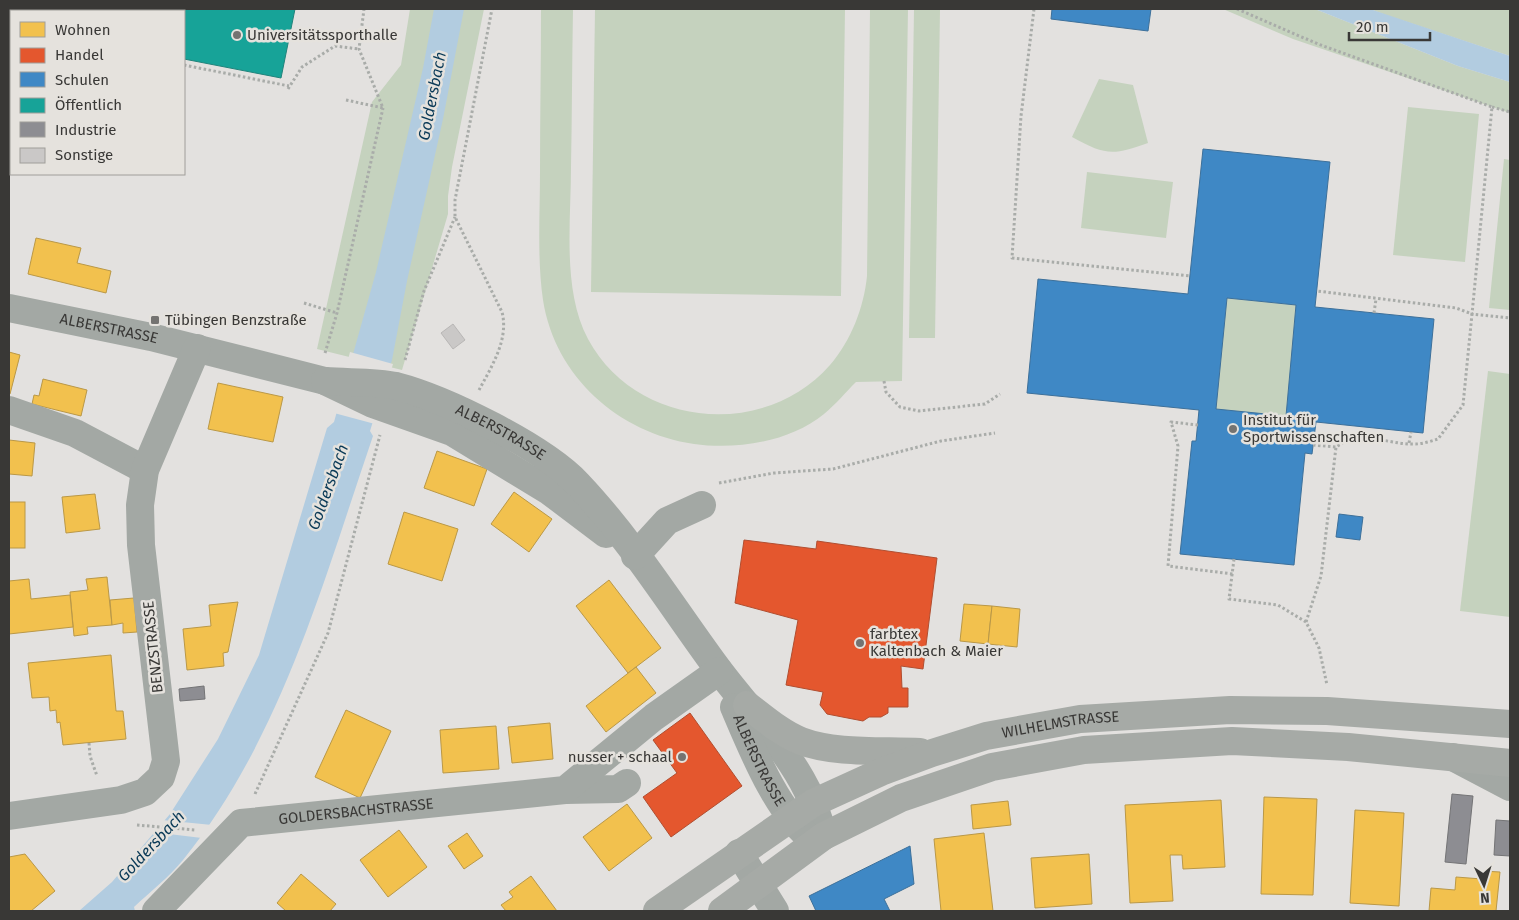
<svg xmlns="http://www.w3.org/2000/svg" width="1519" height="920" viewBox="0 0 1519 920" font-family="'Fira Sans',sans-serif">
<style>
.green{fill:#c5d2be}
.water{fill:#b2cce0}
.pier{fill:#e3e1df}
.homes{fill:#f2c14e;stroke:#ba9847}
.shops{fill:#e4572e;stroke:#b14e30}
.schools{fill:#3f88c5;stroke:#3d709a;fill-rule:evenodd}
.public{fill:#17a398;stroke:#21837b}
.industry{fill:#8d8d92;stroke:#747476}
.building{fill:#cac8c7;stroke:#b8b6b5}
.lines{fill:none;stroke-linecap:round;stroke-linejoin:round}
.path{stroke:#a9aca9;stroke-width:3;stroke-dasharray:2.5 2.5;stroke-linecap:butt}
.minor{stroke:#a3a8a4;stroke-width:28}
.major{stroke:#a6aaa6;stroke-width:28}
.poi-dot{fill:#747371;stroke:#e5e2dd;stroke-width:2}
.labels{text-anchor:middle;dominant-baseline:central;stroke-width:5;stroke-linejoin:round;paint-order:stroke}
.poi-label{font-size:15px;fill:#393836;stroke:#e5e2dd;text-anchor:start}
.street-label{font-size:15px;fill:#393836;stroke:#e5e2dd}
.water-label{font-size:16px;font-style:italic;fill:#0a3a57;stroke:#e5e2dd}
</style>
<rect width="100%" height="100%" fill="#e3e1df"/>
<g class="green">
<polygon points="410,9 484,9 452,167 448,196 448,214 402,370 317,349 372,102 401,65"/>
<path d="M541,9H573C572,62 572,115 571,168C571,222 562,290 588,339C636,428 764,440 830,365C851,341 864,307 867,276L870,9H908L902,381L856,382C845,393 836,404 824,414C790,442 736,450 694,444C619,433 555,377 543,300C537,259 540,214 540,172C540,117 541,63 541,9Z"/>
<polygon points="595,9 845,9 841,296 591,292"/>
<polygon points="914,9 940,9 935,338 909,338"/>
<polygon points="1223,9 1315,9 1458,66 1510,82 1510,113 1293,39"/>
<polygon points="1370,9 1510,9 1510,56 1386,15"/>
<path d="M1099,79L1133,85L1148,143C1112,156 1105,155 1072,137Z"/>
<polygon points="1408,107 1479,114 1465,262 1393,255"/>
<polygon points="1504,159 1510,160 1510,310 1489,308"/>
<polygon points="1087,172 1173,182 1166,238 1081,228"/>
<polygon points="1227,298 1296,305 1286,416 1216,409"/>
<polygon points="1488,371 1510,374 1510,617 1460,611"/>
</g>
<g class="water">
<path d="M434,9H464L443,119L407,281L392,360L370,431L373,436C323,582 282,737 183,860C169,877 150,892 134,907L135,911H79L112,882L170,814L218,739L259,655L327,428L334,422L376,272L423,68Z"/>
<polygon points="1315,9 1370,9 1510,56 1510,82 1458,66"/>
</g>
<g class="pier">
<polygon points="350,352 393,364 375,424 334,413"/>
<polygon points="162,820 212,825 202,838 152,832"/>
</g>
<g class="homes">
<polygon points="36,238 81,248 77,263 111,271 106,293 28,274"/>
<polygon points="9,352 20,355 10,394 9,394"/>
<polygon points="43,379 87,390 81,416 32,404 34,395 39,396"/>
<polygon points="218,383 283,397 273,442 208,429"/>
<polygon points="9,440 35,443 32,476 9,474"/>
<polygon points="437,451 487,469 474,506 424,488"/>
<polygon points="514,492 552,519 529,552 491,524"/>
<polygon points="95,494 100,529 66,533 62,497"/>
<rect x="9" y="502" width="16" height="46"/>
<polygon points="404,512 458,529 442,581 388,564"/>
<polygon points="107,577 112,625 87,627 88,634 74,636 70,592 88,590 86,579"/>
<polygon points="29,579 31,599 70,595 73,627 9,634 9,581"/>
<polygon points="609,580 661,648 628,673 576,606"/>
<polygon points="134,598 137,632 123,633 123,623 112,625 110,600"/>
<polygon points="238,602 228,652 223,653 224,666 187,670 183,629 211,626 209,605"/>
<polygon points="964,604 992,606 988,644 960,641"/>
<polygon points="992,606 1020,609 1017,647 988,644"/>
<polygon points="111,655 116,711 123,711 126,739 63,745 60,722 57,723 56,710 50,711 49,697 32,698 28,663"/>
<polygon points="636,667 656,693 606,732 586,706"/>
<polygon points="346,710 391,731 360,798 315,777"/>
<polygon points="550,723 553,759 512,763 508,727"/>
<polygon points="496,726 499,769 443,773 440,730"/>
<polygon points="1264,797 1317,799 1313,895 1261,894"/>
<polygon points="1221,800 1225,867 1183,869 1182,855 1170,855 1173,901 1130,903 1125,805"/>
<polygon points="1008,801 1011,825 973,829 971,805"/>
<polygon points="627,804 652,838 609,871 583,837"/>
<polygon points="1355,810 1404,813 1399,906 1350,903"/>
<polygon points="399,830 427,867 388,897 360,860"/>
<polygon points="467,833 483,856 464,869 448,846"/>
<polygon points="984,833 993,911 941,911 934,839"/>
<polygon points="25,854 55,891 31,911 9,911 9,857"/>
<polygon points="1089,854 1092,904 1035,908 1031,858"/>
<polygon points="1483,871 1500,872 1496,911 1429,911 1431,888 1455,890 1456,877 1482,879"/>
<polygon points="301,874 336,904 330,911 286,911 277,903"/>
<polygon points="531,876 557,911 506,911 501,905 513,897 509,892"/>
</g>
<g class="shops">
<polygon points="744,540 816,549 817,541 937,558 923,669 901,666 902,688 908,688 908,707 888,707 888,713 881,717 869,717 863,721 827,714 820,705 823,692 786,685 798,620 735,603"/>
<polygon points="690,713 742,786 671,837 643,797 677,773 653,740"/>
</g>
<g class="schools">
<polygon points="1052,9 1151,9 1148,31 1051,19"/>
<path d="M1203,149L1330,162L1315,307L1434,319L1423,433L1316,422L1312,454L1305,453L1294,565L1180,554L1192,441H1196L1199,410L1027,393L1038,279L1188,294ZM1227,298L1296,305L1286,416L1216,409Z"/>
<polygon points="1339,514 1363,517 1360,540 1336,537"/>
<polygon points="910,846 914,884 884,899 890,911 816,911 809,896"/>
</g>
<polygon class="public" points="93,9 295,9 281,78 184,59 184,11 93,11"/>
<g class="industry">
<polygon points="204,686 205,699 180,701 179,689"/>
<polygon points="1452,794 1473,796 1466,864 1445,862"/>
<polygon points="1496,820 1510,821 1510,856 1494,855"/>
</g>
<polygon class="building" points="453,324 465,340 453,349 441,333"/>
<g class="lines">
<g class="path">
<polyline points="1034,9 1021,116 1012,258 1190,276"/>
<polyline points="1237,9 1318,44 1492,107 1472,314 1510,318"/>
<polyline points="184,65 289,86"/>
<polyline points="288,89 302,67 335,46 359,49"/>
<polyline points="346,100 383,108 359,49 364,9"/>
<polyline points="1492,107 1510,112"/>
<polyline points="304,303 337,313"/>
<polyline points="1374,313 1376,299"/>
<polyline points="325,353 337,313 383,108"/>
<polyline points="405,360 424,291 455,217"/>
<polyline points="884,381 886,392 900,407 919,411 985,404 1000,394"/>
<path d="M479,390C492,366 509,339 502,312L455,217V200L492,9"/>
<polyline points="1198,425 1171,422 1178,446 1168,566 1233,574"/>
<polyline points="1409,443 1411,432"/>
<polyline points="1313,445 1336,447"/>
<polyline points="719,483 774,473 833,469 941,441 995,433"/>
<polyline points="1234,559 1229,599 1278,605 1306,622 1319,648 1327,685"/>
<path d="M1306,622L1321,576L1336,447C1362,428 1386,445 1415,444C1423,444 1431,441 1438,439L1463,405L1472,314L1456,308L1317,291"/>
<polyline points="89,743 90,756 97,776"/>
<polyline points="255,794 328,633 380,435"/>
<polyline points="137,825 195,830"/>
</g>
<g class="minor">
<path id="s1" d="M9,308L151,337L325,381L373,404L452,432L549,491L606,534"/>
<path id="s2" d="M325,381C348,383 374,381 396,386C446,399 543,447 578,484C630,539 671,605 715,665C744,705 785,745 807,790C814,804 819,820 824,836"/>
<polyline points="9,410 75,433 145,470"/>
<polyline points="635,556 667,521 702,505"/>
<path id="s3" d="M734,707C752,749 777,813 814,841"/>
<polyline points="1453,757 1510,787"/>
<polyline points="565,790 618,789 627,783"/>
<polyline points="9,816 121,800 145,792 161,777 166,761 141,545 140,505 145,470 197,348"/>
<polyline points="739,853 775,911"/>
<path id="s4" d="M156,911L241,823L565,790L654,717L719,671"/>
</g>
<g class="major">
<path d="M747,705C764,718 781,733 801,741C835,754 884,750 920,752"/>
<path id="s5" d="M657,911L813,803L881,772L932,753L986,736L1080,719L1230,710L1327,711L1510,724"/>
<polyline points="722,911 824,836 901,798 992,767 1084,750 1232,741 1348,747 1510,763"/>
</g>
</g>
<g class="poi-dot">
<circle cx="237" cy="35" r="5"/>
<rect x="150" y="315" width="10" height="10" rx="2.5"/>
<circle cx="1233" cy="429" r="5"/>
<circle cx="860" cy="643" r="5"/>
<circle cx="682" cy="757" r="5"/>
</g>
<g class="labels">
<g class="poi-label">
<text x="247" y="35">Universitätssporthalle</text>
<text x="165" y="320">Tübingen Benzstraße</text>
<text x="1243" y="420">Institut für<tspan x="1243" dy="17">Sportwissenschaften</tspan></text>
<text x="870" y="634">farbtex<tspan x="870" dy="17">Kaltenbach &amp; Maier</tspan></text>
<text x="672" y="757" text-anchor="end">nusser + schaal</text>
</g>
<g class="street-label">
<text stroke="none"><textPath href="#s1" startOffset="102">ALBERSTRASSE</textPath></text>
<text stroke="none"><textPath href="#s2" startOffset="186">ALBERSTRASSE</textPath></text>
<text transform="translate(153 647) rotate(-96)">BENZSTRASSE</text>
<text stroke="none"><textPath href="#s5" startOffset="451">WILHELMSTRASSE</textPath></text>
<text stroke="none"><textPath href="#s3" startOffset="59">ALBERSTRASSE</textPath></text>
<text stroke="none"><textPath href="#s4" startOffset="238">GOLDERSBACHSTRASSE</textPath></text>
</g>
<g class="water-label">
<text transform="translate(432 96) rotate(-79)">Goldersbach</text>
<text transform="translate(328 487) rotate(-70)">Goldersbach</text>
<text transform="translate(151 846) rotate(-47)">Goldersbach</text>
</g>
</g>
<rect width="1519" height="920" fill="none" stroke="#393836" stroke-width="20"/>
<rect x="10" y="10" width="175" height="165" fill="#e5e2dd" stroke="#a09e9a"/>
<rect x="20" y="22" width="25" height="15" fill="#f2c14e" stroke="#a09e9a"/>
<text x="55" y="35" font-size="15" fill="#393836">Wohnen</text>
<rect x="20" y="48" width="25" height="15" fill="#e4572e" stroke="#a09e9a"/>
<text x="55" y="60" font-size="15" fill="#393836">Handel</text>
<rect x="20" y="72" width="25" height="15" fill="#3f88c5" stroke="#a09e9a"/>
<text x="55" y="85" font-size="15" fill="#393836">Schulen</text>
<rect x="20" y="98" width="25" height="15" fill="#17a398" stroke="#a09e9a"/>
<text x="55" y="110" font-size="15" fill="#393836">Öffentlich</text>
<rect x="20" y="122" width="25" height="15" fill="#8d8d92" stroke="#a09e9a"/>
<text x="55" y="135" font-size="15" fill="#393836">Industrie</text>
<rect x="20" y="148" width="25" height="15" fill="#cac8c7" stroke="#a09e9a"/>
<text x="55" y="160" font-size="15" fill="#393836">Sonstige</text>
<g transform="translate(1484 885) rotate(176)" stroke="#e5e2dd" stroke-width="4" paint-order="stroke">
<path d="M0-4L9 19L0 12L-9 19Z" fill="#393836"/>
<text y="-8" font-size="14" font-weight="bold" text-anchor="middle" fill="#393836">N</text>
</g>
<path d="M1349 32v8h81v-8" fill="none" stroke="#393836" stroke-width="2.5"/>
<text x="1356" y="32" font-size="15" fill="#393836" stroke="#e5e2dd" stroke-width="4" paint-order="stroke">20 m</text>
</svg>
